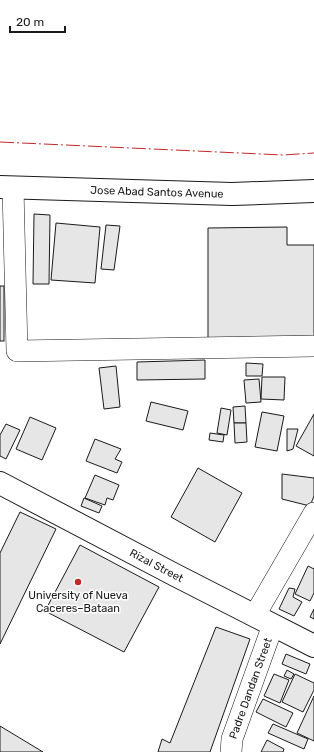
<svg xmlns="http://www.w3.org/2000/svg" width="314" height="752" viewBox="0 0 314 752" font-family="Rubik,sans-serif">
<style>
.building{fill:#e6e6e6;stroke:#1a1a1a}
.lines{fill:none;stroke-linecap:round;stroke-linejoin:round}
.minor-casing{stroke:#1a1a1a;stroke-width:22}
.major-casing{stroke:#1a1a1a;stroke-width:24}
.highway-casing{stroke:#1a1a1a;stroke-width:24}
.minor{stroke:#fff;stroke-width:21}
.major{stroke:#fff;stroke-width:22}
.highway{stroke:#fff;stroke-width:22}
.power{stroke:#c62828;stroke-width:1;stroke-dasharray:14 3 2 3;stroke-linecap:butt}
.poi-dot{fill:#c62828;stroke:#fff;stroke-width:1.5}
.labels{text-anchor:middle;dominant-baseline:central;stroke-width:3;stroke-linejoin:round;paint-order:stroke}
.street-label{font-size:11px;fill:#1a1a1a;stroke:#fff}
.poi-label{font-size:11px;fill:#1a1a1a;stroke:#fff}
</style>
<rect width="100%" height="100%" fill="#fff"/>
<g class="building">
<polygon points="34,214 50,215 49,284 33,284"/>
<polygon points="56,223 100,227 95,283 51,280"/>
<polygon points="106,225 120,226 114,270 101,269"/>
<polygon points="287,227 287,245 314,245 314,336 208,338 208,228"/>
<rect x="0" y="286" width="4" height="55"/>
<polygon points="205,360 205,379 137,380 137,362"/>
<polygon points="246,363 263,364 262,376 246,376"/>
<polygon points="116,366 120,407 104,409 99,368"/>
<polygon points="262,377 285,377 284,400 261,399"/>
<polygon points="259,379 261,402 246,403 244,380"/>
<polygon points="151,402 188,411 183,430 146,421"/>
<polygon points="245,406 246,423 234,423 233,407"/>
<polygon points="221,408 231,410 227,435 217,433"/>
<polygon points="262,412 284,416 277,451 255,447"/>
<polygon points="314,414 314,456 296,446"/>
<polygon points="30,417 56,428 42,460 16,449"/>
<polygon points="234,423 246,423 247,442 235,443"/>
<polygon points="6,424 20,430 6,459 0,456 0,435"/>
<polygon points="287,429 298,429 293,449 287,451"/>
<polygon points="210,433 224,435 223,442 209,440"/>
<polygon points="95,439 121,449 115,459 122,462 117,473 86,461"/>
<polygon points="198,468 242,493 215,542 171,517"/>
<polygon points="282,474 314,478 314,496 310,506 282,499"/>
<polygon points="95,475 119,485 113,500 107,498 105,505 85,498"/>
<polygon points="84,498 102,506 99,513 81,506"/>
<polygon points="20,512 56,529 0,644 0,553"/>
<polygon points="80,545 159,587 124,652 45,611"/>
<polygon points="308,566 314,569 314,593 310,601 295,594"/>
<polygon points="289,588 295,589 293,597 302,602 294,616 279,609"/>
<polygon points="314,609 314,619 310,617"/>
<polygon points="216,627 250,639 210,752 158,752 162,739 170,743"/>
<polygon points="286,654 310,664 306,674 282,664"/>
<polygon points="287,670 294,674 291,679 284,676"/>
<polygon points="274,674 289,680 280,703 264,696"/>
<polygon points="295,674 314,683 314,690 303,712 282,702"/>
<polygon points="314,696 314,741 297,733"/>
<polygon points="263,699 293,713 286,727 256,712"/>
<polygon points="273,724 308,739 304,749 268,733"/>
<polygon points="0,726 43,752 0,752"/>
<polygon points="267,740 284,749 283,752 261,752"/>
</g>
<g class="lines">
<g class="minor-casing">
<g id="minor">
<polyline points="13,188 17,351 314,346"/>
<polyline points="255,615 314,513"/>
<path id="s1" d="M231,752L232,739L273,625"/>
</g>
</g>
<g class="major-casing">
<g id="major">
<path id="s2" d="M0,483L175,575L314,646"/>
</g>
</g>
<g class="highway-casing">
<g id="highway">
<path id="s3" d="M0,187L232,194L314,191"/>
</g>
</g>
<use href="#minor" class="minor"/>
<use href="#major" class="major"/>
<use href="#highway" class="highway"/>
<polyline class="power" points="0,142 283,155 314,153"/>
</g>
<circle class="poi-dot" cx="78" cy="582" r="4"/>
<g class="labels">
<g class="street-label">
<text stroke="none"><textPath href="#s3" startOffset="157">Jose Abad Santos Avenue</textPath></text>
<text stroke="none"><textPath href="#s2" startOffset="177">Rizal Street</textPath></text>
<text stroke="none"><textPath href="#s1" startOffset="67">Padre Dandan Street</textPath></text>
</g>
<g class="poi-label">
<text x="78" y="595">University of Nueva<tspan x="78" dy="13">Caceres–Bataan</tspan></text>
</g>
</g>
<path d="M10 26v6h55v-6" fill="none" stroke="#1a1a1a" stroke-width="2"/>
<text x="16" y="26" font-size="12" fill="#1a1a1a" stroke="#ffffff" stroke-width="3" paint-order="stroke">20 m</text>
</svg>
